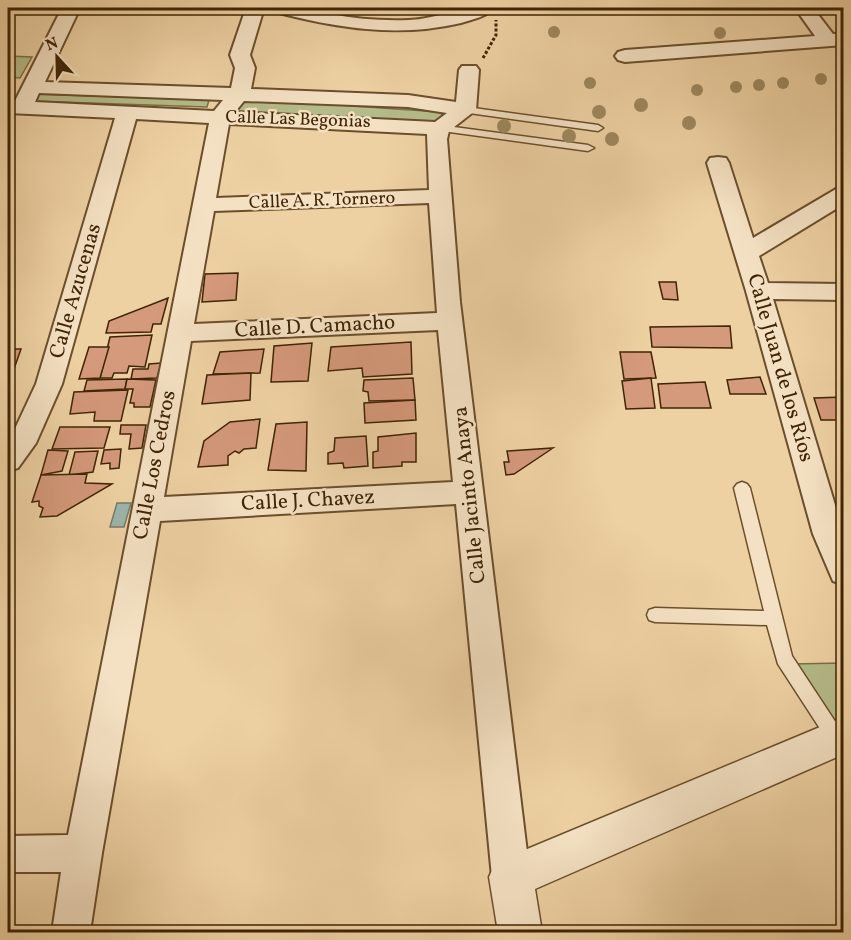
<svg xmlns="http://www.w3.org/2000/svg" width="851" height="940" viewBox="0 0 851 940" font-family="Vollkorn,serif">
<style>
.green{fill:#b4bc89;stroke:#7a7047;stroke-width:1.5}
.water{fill:#9bb6ad;stroke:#767c6a;stroke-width:1.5}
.building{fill:#d5997b;stroke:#3f2405;stroke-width:1.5}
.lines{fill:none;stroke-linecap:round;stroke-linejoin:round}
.service-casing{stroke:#6b4f2c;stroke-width:3}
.minor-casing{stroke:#6b4f2c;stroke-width:4}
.tertiary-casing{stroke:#6b4f2c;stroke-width:3}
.path{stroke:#3f2405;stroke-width:3;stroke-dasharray:3 2;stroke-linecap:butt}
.service{fill:#f4e1c3;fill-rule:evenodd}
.minor{fill:#f4e1c3;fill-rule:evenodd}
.tertiary{fill:#f4e1c3;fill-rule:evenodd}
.tree{fill:#9e875e}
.labels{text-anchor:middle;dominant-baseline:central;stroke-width:5;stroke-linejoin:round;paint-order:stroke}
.far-street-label{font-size:18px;fill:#3f2405;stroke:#f4e1c3}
.street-label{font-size:21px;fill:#3f2405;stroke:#f4e1c3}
</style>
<rect width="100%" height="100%" fill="#eed1a3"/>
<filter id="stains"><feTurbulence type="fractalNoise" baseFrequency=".00333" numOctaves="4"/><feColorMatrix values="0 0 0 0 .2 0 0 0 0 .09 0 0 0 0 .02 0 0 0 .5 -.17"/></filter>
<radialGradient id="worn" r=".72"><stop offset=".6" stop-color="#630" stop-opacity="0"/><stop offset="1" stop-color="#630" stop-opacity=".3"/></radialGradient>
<g class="green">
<polygon points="8,56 32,57 20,78 8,77"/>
<polygon points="35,94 209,100 207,107 31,101"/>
<polygon points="249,99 440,112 444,117 435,124 355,117 234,112 242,102"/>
<polygon points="843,663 843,720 831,725 791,664"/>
</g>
<polygon class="water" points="117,503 131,503 124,527 110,527"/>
<g class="building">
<polygon points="238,273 236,300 202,302 205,274"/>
<polygon points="659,282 676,282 678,300 663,299"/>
<polygon points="168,298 161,324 153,324 151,332 106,333 109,321"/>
<polygon points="730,326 732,348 652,347 650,327"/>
<polygon points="152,335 145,367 129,366 127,373 114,373 112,378 100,378 110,337"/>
<polygon points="411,342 412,374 363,377 362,368 328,371 331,347"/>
<polygon points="312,343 308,381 271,382 274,346"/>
<polygon points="89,347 109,347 100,378 79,379"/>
<polygon points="8,349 21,349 8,386"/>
<polygon points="264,349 260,373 213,374 220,352"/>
<polygon points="620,352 651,352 656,378 624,379"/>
<polygon points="161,363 157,378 131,379 133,369 148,369 149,364"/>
<polygon points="251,373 250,400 202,404 207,375"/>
<polygon points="760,377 766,394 730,394 727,380"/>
<polygon points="413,378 415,400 369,401 368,392 363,391 364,380"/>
<polygon points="651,378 655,408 626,409 622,381"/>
<polygon points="127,379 125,389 84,391 87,380"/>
<polygon points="127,379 156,380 150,407 134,407 134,403 130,403 133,389 125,389"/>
<polygon points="705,382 711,408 661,408 658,384"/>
<polygon points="128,390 121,421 94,421 95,412 70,414 74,392"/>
<polygon points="844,397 844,420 821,420 814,398"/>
<polygon points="415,400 416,420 365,423 364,403"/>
<polygon points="260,419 256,448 244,449 239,453 235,451 228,456 228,465 198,467 204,441 230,422"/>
<polygon points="307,422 306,471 268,470 276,424"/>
<polygon points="121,425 146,425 142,448 129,449 131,434 120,434"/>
<polygon points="60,427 110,427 104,448 52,449"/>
<polygon points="416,433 416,462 402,462 402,466 373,468 373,452 378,451 378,437"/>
<polygon points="366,436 368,466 344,468 343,463 328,464 328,453 334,451 335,438"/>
<polygon points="553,448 514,474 506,475 504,462 509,462 507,451"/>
<polygon points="121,449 119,468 110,469 110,463 101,464 104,450"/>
<polygon points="48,450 68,451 62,471 41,475"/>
<polygon points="98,451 93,472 69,475 75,452"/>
<polygon points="87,474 85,483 112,484 57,516 40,517 43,508 39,506 39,501 32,502 41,475"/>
</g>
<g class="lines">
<g class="service-casing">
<g id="service">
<polygon points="466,107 598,125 603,128 598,131 462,112 461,110"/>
<polygon points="439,125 588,145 594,148 588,151 435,130 434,128"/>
<polygon points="742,482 747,484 750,488 792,656 842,732 844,742 836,746 830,744 778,664 767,625 655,622 649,620 647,615 649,610 655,608 764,611 734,488 737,484"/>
</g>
</g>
<g class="minor-casing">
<g id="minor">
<path d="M62,8H80L45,82L231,88L235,68L230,55L246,8H264L250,55L255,68L251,89L408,95L456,102L459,70L462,66H476L479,70L476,110L449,131L447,139L460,302L530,877L524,890L511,896L498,890L492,877L456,504L160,521L102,853L90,932H52L61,872H8V836L68,835L209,123L136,119L62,384L36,443L18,468L8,471V440L14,431L36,384L115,118L8,113V101H15ZM39,93L223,100L214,111L35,102ZM244,101L408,107L447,113L435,122L235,112ZM229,124L427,134L429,190L216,198ZM429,203L437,313L194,324L214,211ZM438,330L453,482L164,497L191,341Z"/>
<path d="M272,8C292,6 311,11 331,14C356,19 383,21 409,20C438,19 466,5 494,8C488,16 471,20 461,23C397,38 337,28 275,12Z"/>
<polygon points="795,8 813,8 833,34 844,33 844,45 625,62 618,60 615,56 618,52 625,50 815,36"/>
<polygon points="718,157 726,158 729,163 753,238 836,189 844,187 844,204 759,256 768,283 844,284 844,300 773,299 844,535 844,585 833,581 813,534 746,291 707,163 710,158"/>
</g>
</g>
<g class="tertiary-casing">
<polygon id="tertiary" points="844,717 844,754 535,889 542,932 498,932 489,877 496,862"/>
</g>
<polyline class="path" points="483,58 496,35 496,20"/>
<use href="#service" class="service"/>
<use href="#minor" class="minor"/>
<use href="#tertiary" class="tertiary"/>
</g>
<g class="tree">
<circle cx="554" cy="32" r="6"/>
<circle cx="720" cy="33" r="6"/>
<circle cx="821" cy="79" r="6"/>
<circle cx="590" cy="83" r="6"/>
<circle cx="783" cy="83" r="6"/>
<circle cx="759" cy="85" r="6"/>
<circle cx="736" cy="87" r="6"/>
<circle cx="697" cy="90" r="6"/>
<circle cx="641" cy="105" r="7"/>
<circle cx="599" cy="112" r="7"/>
<circle cx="689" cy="123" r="7"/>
<circle cx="504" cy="126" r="7"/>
<circle cx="569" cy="136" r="7"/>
<circle cx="612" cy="139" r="7"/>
</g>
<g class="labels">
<g class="far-street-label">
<text transform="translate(298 120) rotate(2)">Calle Las Begonias</text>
<text transform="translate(322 201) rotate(-2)">Calle A. R. Tornero</text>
</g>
<g class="street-label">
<text transform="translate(76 291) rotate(-74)">Calle Azucenas</text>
<text transform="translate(315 327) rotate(-3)">Calle D. Camacho</text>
<text transform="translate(780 368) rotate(74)">Calle Juan de los Ríos</text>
<text transform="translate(155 465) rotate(-79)">Calle Los Cedros</text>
<text transform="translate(470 495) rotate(-96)">Calle Jacinto Anaya</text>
<text transform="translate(308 501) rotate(-3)">Calle J. Chavez</text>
</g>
</g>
<rect width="851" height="940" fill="none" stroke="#eed1a3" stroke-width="30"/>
<rect x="9" y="9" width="833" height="922" fill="none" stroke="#3f2405" stroke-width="3"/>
<rect x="15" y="15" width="821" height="910" fill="none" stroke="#3f2405" stroke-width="1.5"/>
<g transform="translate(57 57) rotate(338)" stroke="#f4e1c3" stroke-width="4.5" paint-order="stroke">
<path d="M0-4.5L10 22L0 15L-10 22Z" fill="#3f2405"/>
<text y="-9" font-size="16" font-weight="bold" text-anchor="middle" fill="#3f2405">N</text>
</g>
<rect width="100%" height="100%" filter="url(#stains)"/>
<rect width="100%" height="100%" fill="url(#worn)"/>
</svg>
